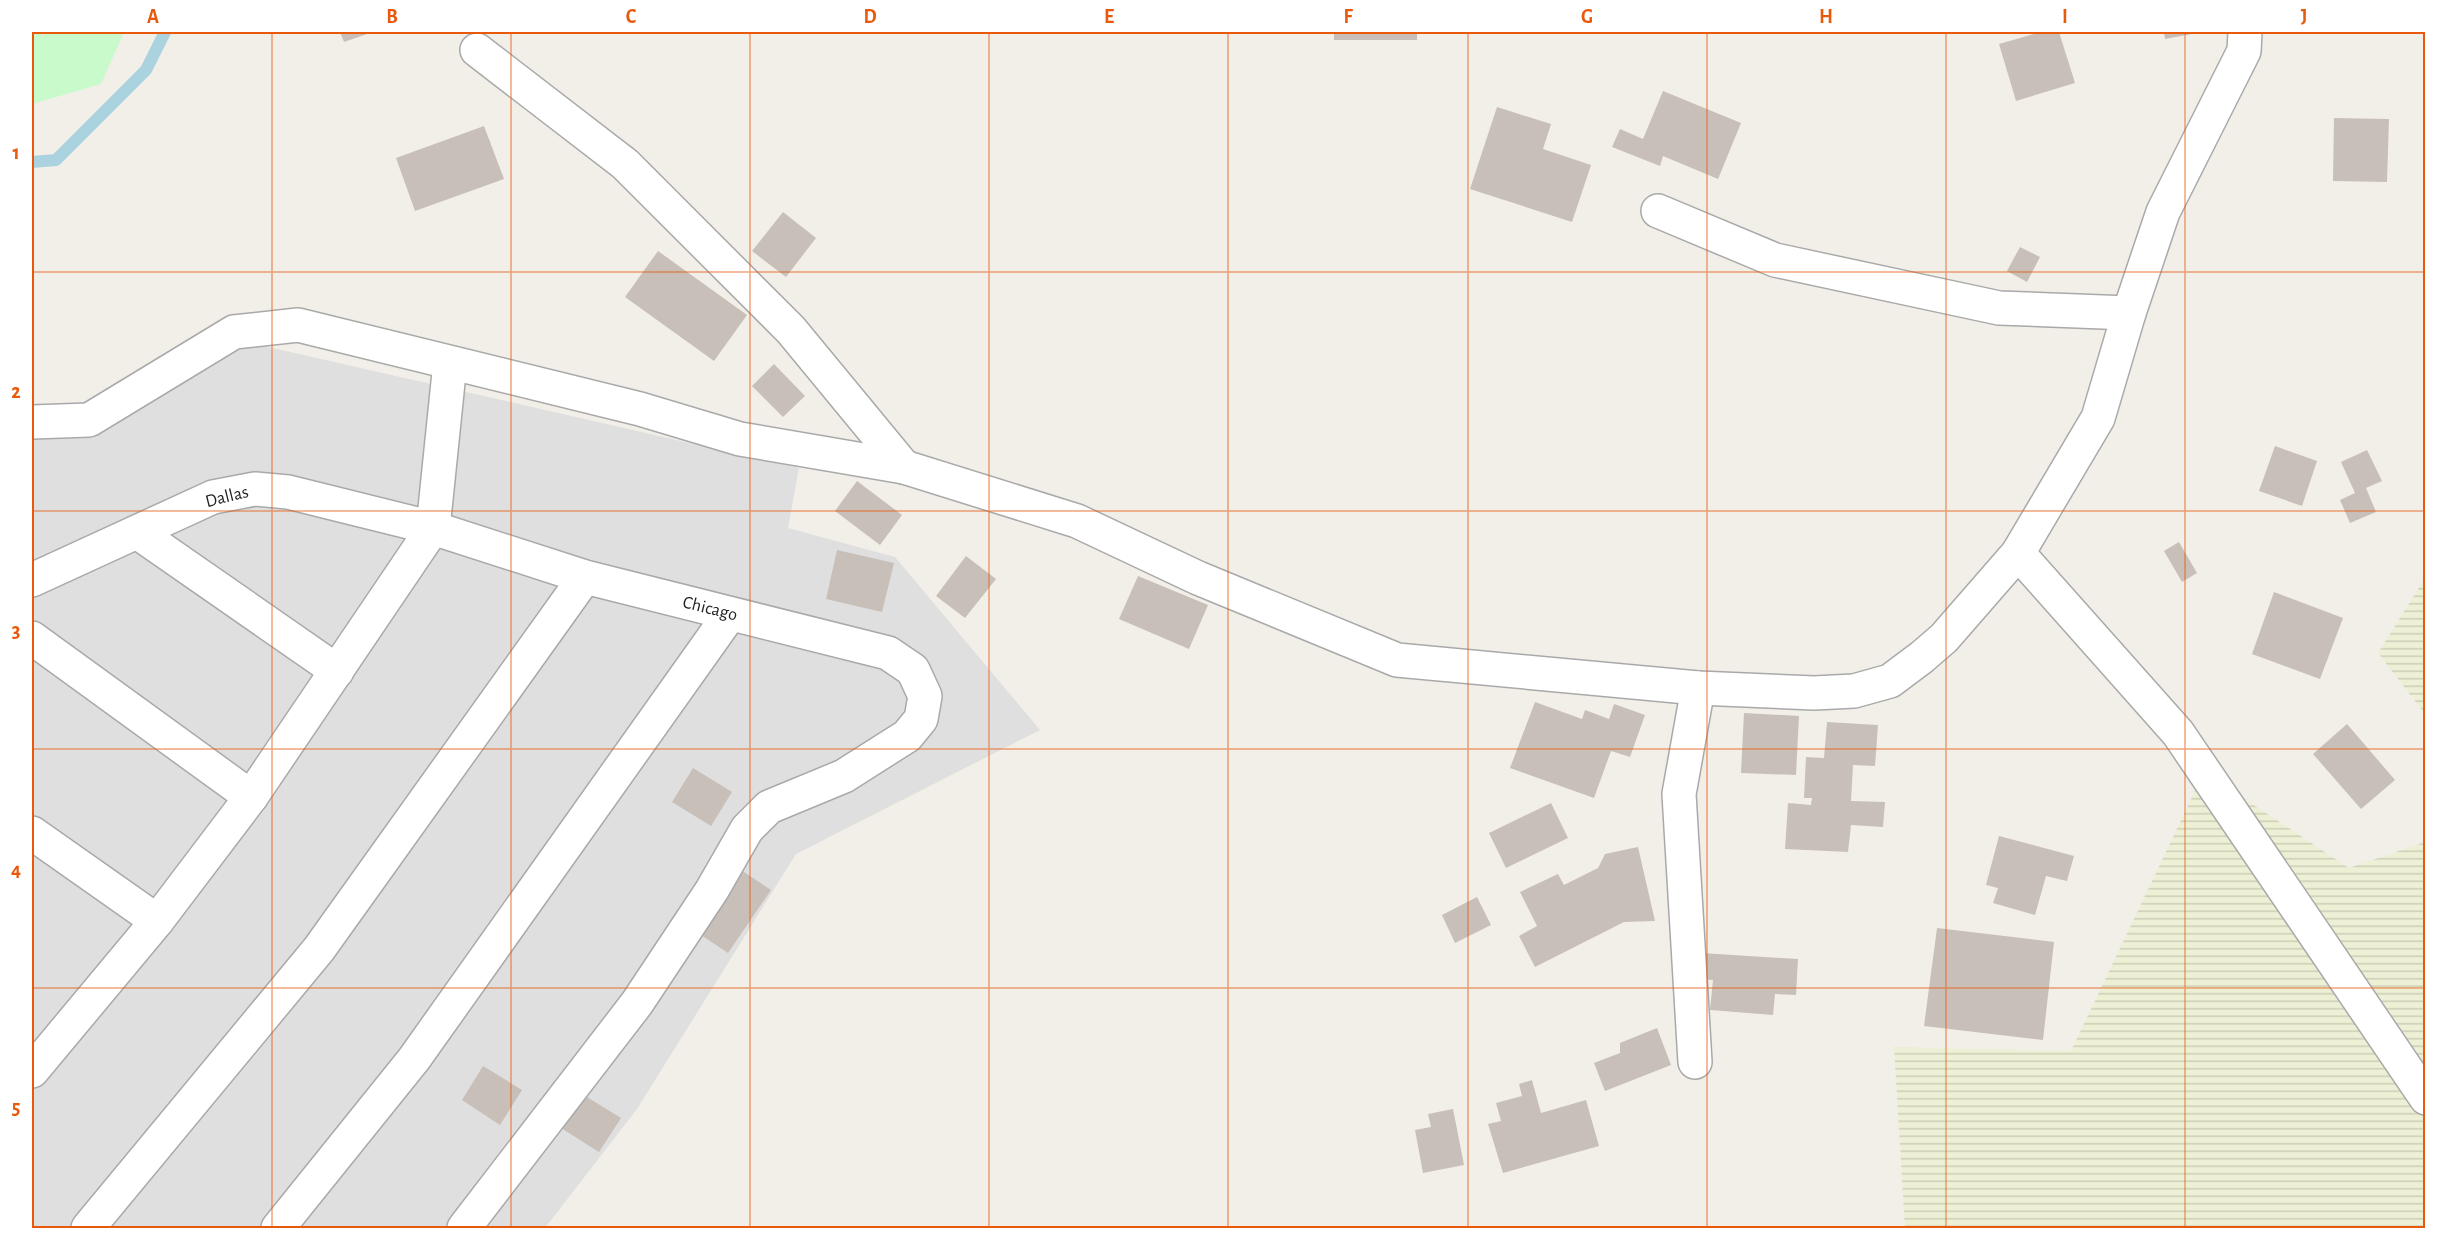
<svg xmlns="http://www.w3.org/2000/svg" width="2457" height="1260" viewBox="0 0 2457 1260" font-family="'Alegreya Sans',sans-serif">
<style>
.residential{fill:#e0dfdf}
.farmland{fill:url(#farmland-rules)}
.park{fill:#c8facc}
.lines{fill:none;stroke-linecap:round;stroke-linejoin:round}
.stream{stroke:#aad3df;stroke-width:12}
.building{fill:#c7bfb8}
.minor-casing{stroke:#a9a9a9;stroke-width:36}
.minor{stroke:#fff;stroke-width:33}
.grid{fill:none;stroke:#e8590c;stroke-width:1.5;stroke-opacity:0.55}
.labels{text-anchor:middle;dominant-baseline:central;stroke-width:4.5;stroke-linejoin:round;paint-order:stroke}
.street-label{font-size:18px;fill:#222;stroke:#fff}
.neatline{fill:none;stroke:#e8590c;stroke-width:2}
.grid-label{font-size:20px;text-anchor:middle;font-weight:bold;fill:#e8590c}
</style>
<defs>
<pattern id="farmland-rules" width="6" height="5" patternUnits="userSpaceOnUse" patternTransform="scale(1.5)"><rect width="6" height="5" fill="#eef0d5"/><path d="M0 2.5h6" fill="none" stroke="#ccceb7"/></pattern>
</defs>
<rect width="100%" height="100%" fill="#f2efe9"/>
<polygon class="residential" points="251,343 799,468 788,528 895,557 1040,730 796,854 637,1109 545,1228 32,1228 32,439 94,438"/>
<g class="farmland">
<polygon points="2425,578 2425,714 2378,653"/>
<polygon points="2204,772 2349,868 2425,842 2425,1228 1905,1228 1894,1047 2071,1051"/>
</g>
<polygon class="park" points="32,32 124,32 101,84 32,104"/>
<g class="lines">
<polyline class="stream" points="32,162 56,160 146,70 165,32"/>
</g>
<g class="building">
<polygon points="340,32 373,32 344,42"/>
<rect x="1334" y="32" width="83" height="8"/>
<polygon points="2041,32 2059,32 2075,83 2016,101 1999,44"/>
<polygon points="2164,32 2197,32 2197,33 2165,39"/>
<polygon points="1663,91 1741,123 1718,179 1663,156 1660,166 1612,147 1620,129 1643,139"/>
<polygon points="1497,107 1551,124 1543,149 1591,165 1572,222 1470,189"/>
<polygon points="2334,118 2389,119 2387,182 2333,181"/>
<polygon points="484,126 504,179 415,211 396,158"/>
<polygon points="783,212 816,238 786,277 752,251"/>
<polygon points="2020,247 2040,257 2027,282 2007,271"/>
<polygon points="658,251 747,315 714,361 625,297"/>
<polygon points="774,364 805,396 783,417 752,386"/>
<polygon points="2275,446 2317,461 2302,506 2259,491"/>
<polygon points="2367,450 2382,481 2366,488 2376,512 2350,523 2340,500 2355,493 2341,462"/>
<polygon points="857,481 902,515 880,545 835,511"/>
<polygon points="2179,542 2197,573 2182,582 2164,551"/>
<polygon points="837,550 894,563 882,612 826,599"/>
<polygon points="966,556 996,579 965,618 936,596"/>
<polygon points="1138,576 1208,605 1189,649 1119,619"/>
<polygon points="2274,592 2343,618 2320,679 2252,654"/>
<polygon points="1535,702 1582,719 1585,710 1609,719 1614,704 1645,715 1630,757 1611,751 1594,798 1510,768"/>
<polygon points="1744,713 1799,716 1796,775 1741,773"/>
<polygon points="1827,722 1878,725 1875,766 1853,765 1851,801 1885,802 1883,827 1851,825 1848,852 1785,849 1788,803 1811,805 1812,798 1804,798 1806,757 1824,758"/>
<polygon points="2347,724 2395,780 2361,809 2313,754"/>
<polygon points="693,768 732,792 711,826 672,802"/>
<polygon points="1551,803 1568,838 1506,868 1489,833"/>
<polygon points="1999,836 2074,856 2067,881 2046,876 2035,915 1993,903 1998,888 1986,885"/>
<polygon points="1638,847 1655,921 1624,922 1535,967 1519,936 1537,926 1520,892 1558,874 1564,885 1598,868 1605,854"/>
<polygon points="738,868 771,890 728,953 695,931"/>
<polygon points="1477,897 1491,925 1455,943 1442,915"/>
<polygon points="1937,928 2054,942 2043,1040 1924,1026"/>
<polygon points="1701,953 1798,959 1796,995 1775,994 1773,1015 1710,1010 1713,980 1699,979"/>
<polygon points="1657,1028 1671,1065 1605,1091 1594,1063 1620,1053 1620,1043"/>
<polygon points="483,1066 522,1090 500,1125 462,1100"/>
<polygon points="1532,1080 1541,1113 1586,1100 1599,1146 1503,1173 1488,1124 1501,1121 1496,1103 1522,1096 1519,1084"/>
<polygon points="582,1094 621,1118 599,1152 561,1128"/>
<polygon points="1453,1109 1464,1165 1423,1173 1415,1130 1431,1127 1428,1114"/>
</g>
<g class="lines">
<g class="minor-casing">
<g id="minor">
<polyline points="477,50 625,164 791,330 904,467"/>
<polyline points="1658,211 1775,260 1999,308 2129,313"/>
<polyline points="32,422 89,420 234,332 298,325 640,409 740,439 904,467 1077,521 1198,578 1397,660 1698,688 1814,693 1854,691 1890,681 1922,657 1944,638 2018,553 2098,418 2129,313 2163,212 2244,51 2245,32"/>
<polyline points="137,532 337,671"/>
<polyline points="2018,553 2178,733 2426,1098"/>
<polyline points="32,580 213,497 255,489 288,492 433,528 585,577 888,653 913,670 925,696 921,719 907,736 844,776 769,807 747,829 712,890 637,1003 464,1228"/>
<polyline points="32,638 251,797"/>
<polyline points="32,833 157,921"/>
<polyline points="1695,1062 1679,794 1698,688"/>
<polyline points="32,1071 157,921 251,797 433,528 450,363"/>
<polyline points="88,1228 319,949 585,577"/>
<polyline points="278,1228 414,1059 730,614"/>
</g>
</g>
<use href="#minor" class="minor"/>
</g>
<path class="grid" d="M272,32V1228M511,32V1228M750,32V1228M989,32V1228M1228,32V1228M1468,32V1228M1707,32V1228M1946,32V1228M2185,32V1228M32,272H2426M32,511H2426M32,749H2426M32,988H2426"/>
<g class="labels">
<g class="street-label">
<text transform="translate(227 497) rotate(-14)">Dallas</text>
<text transform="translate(710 609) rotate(14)">Chicago</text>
</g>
</g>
<rect width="2457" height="1260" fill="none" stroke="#ffffff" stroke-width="66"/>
<rect x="33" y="33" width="2391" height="1194" class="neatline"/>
<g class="grid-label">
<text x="153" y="23">A</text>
<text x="392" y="23">B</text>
<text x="631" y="23">C</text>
<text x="870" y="23">D</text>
<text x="1109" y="23">E</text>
<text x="1348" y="23">F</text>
<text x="1587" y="23">G</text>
<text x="1826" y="23">H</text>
<text x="2065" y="23">I</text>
<text x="2304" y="23">J</text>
<text x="16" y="159">1</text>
<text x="16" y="398">2</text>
<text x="16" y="637">3</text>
<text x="16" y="876">4</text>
<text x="16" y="1114">5</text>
</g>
</svg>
